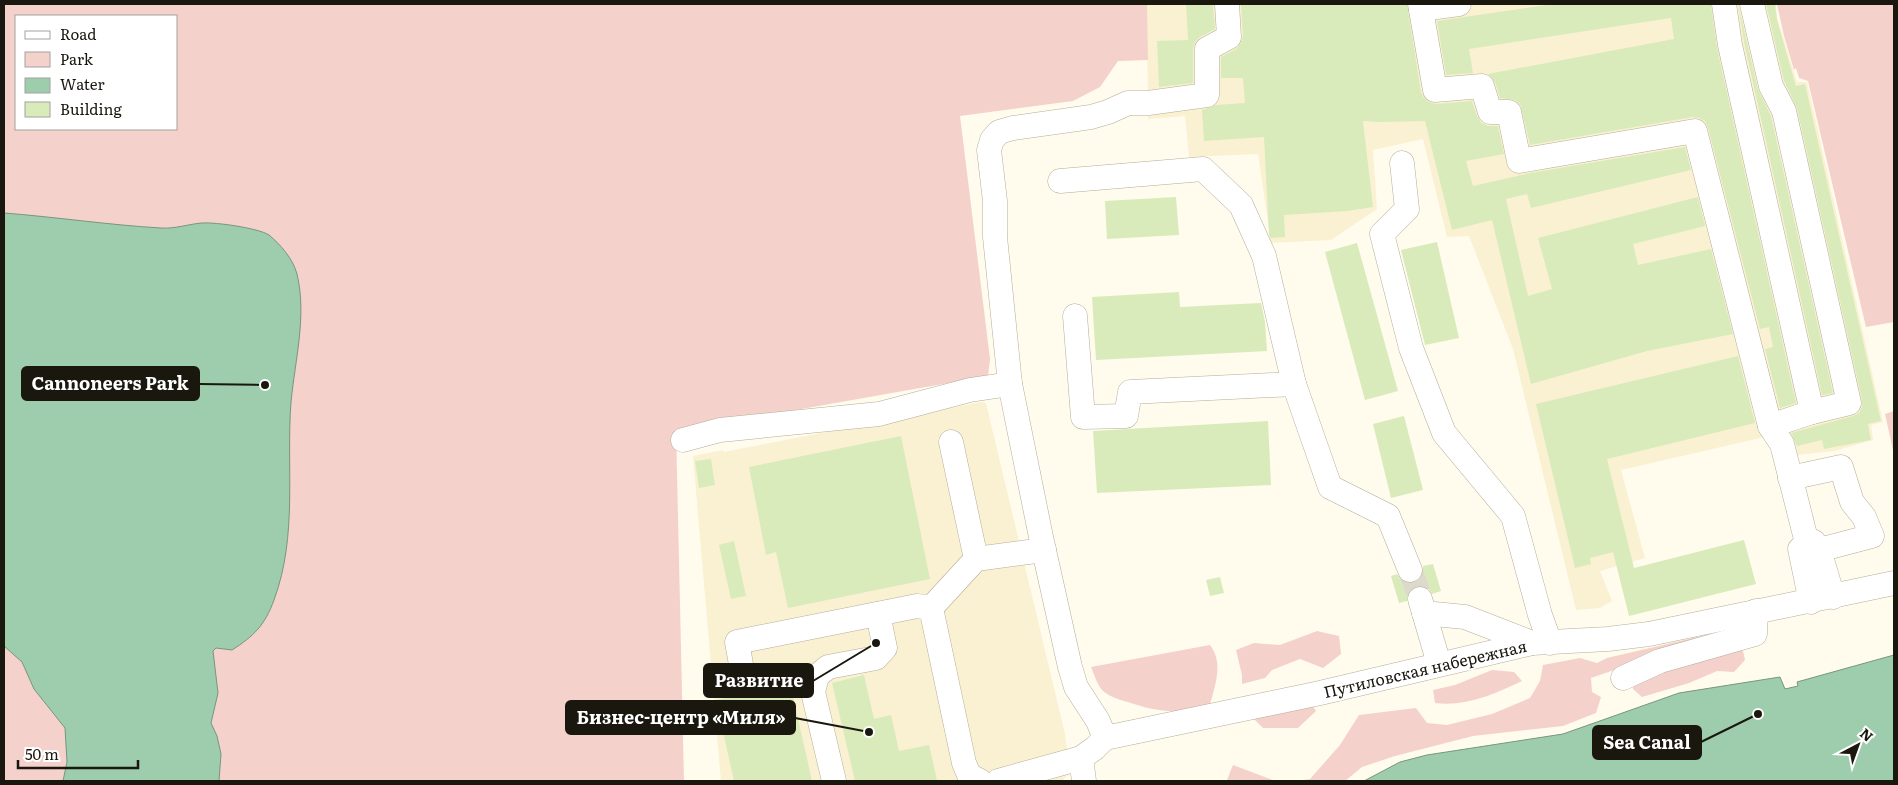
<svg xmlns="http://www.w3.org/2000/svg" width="1898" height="785" viewBox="0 0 1898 785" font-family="Literata,serif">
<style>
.built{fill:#faf1d3}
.green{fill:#f5d1cb;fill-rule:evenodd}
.water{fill:#9ecdad;stroke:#76967e}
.building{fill:#d9ebba}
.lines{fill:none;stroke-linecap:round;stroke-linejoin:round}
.minor-tunnel{stroke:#ddd9cc;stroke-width:24;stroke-dasharray:24 12;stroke-linecap:butt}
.minor-casing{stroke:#b4ad98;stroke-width:25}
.minor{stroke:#fff;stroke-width:24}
.labels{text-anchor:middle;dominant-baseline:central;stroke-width:4;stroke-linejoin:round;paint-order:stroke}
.street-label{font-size:16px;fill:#1a170f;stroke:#fff}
.leader{fill:none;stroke:#1a170f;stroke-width:2}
.callout-dot{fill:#1a170f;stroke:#fff;stroke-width:2}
.callout{fill:#1a170f;stroke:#1a170f;stroke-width:2}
.callout-label{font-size:18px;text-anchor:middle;font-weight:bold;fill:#fff}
</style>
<rect width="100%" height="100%" fill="#fffbed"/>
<g class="built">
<polygon points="1147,4 1776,4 1777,17 1797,82 1807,82 1883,422 1871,425 1873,440 1834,451 1796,455 1787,432 1621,470 1645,558 1600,571 1612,601 1600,608 1576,610 1513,349 1469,236 1447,237 1423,139 1373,150 1377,209 1331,240 1269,243 1269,229 1258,154 1189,157 1185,116 1148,119"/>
<polygon points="981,402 986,403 1065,734 1070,772 1062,781 721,781 693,456 723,450 724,452"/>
</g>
<g class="green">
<path d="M4,4H1147L1148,60L1118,61L1100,87L1073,101L960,116L990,359L988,376L762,416L676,429L684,781H4ZM16,16H176V129H16Z"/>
<polygon points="1777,4 1894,4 1894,322 1866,327 1808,81 1799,78 1796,68 1794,70 1784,36"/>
<polygon points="1894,411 1894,455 1885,414"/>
<polygon points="1317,631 1339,636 1341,654 1323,668 1300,659 1272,670 1265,678 1242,684 1242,675 1236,650 1254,643 1280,645"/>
<polygon points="1697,637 1694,646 1652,657 1591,678 1592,692 1601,697 1596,713 1563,726 1473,736 1395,756 1362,767 1345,781 1296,781 1310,779 1340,745 1359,715 1416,708 1427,723 1447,725 1492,714 1530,698 1540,681 1543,665 1580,658 1597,663 1607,658"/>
<path d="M1210,645C1224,663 1215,685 1210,705C1182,715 1156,712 1128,702C1120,700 1110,697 1103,691C1098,687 1094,674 1091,667Z"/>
<polygon points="1729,648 1743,651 1745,660 1734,672 1717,671 1689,683 1642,697 1633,689 1633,680"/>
<path d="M1492,670L1514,672L1522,681C1495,694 1465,707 1435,703L1433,690L1455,685Z"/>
<polygon points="1310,701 1316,711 1298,728 1263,728 1248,713"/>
<polygon points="1233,765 1275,781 1229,781 1227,780"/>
</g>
<g class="water">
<path d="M4,213C56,217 109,225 161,228C175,229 189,224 202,223C215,222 258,228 269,235C281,245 293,259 297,274C307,316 295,360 291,402C286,468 298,535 274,600C265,625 254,636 232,650L216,648L213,651L218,693L211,723L217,736L221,754L219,781H63L67,762L65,728L34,689L22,662L4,646Z"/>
<polygon points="1894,655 1894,781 1364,781 1400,762 1427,755 1563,734 1679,693 1780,677 1785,689 1798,686 1797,682"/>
</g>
<g class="building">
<polygon points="1186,4 1213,4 1215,29 1200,37 1195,42 1193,49 1193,83 1159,87 1157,41 1188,40"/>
<polygon points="1241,4 1407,4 1421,92 1424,98 1429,102 1436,104 1472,101 1477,116 1481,123 1489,126 1498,126 1504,154 1466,161 1473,186 1530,173 1685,147 1691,170 1531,208 1527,194 1506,199 1528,296 1552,289 1538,238 1698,197 1705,226 1633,244 1638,265 1711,249 1733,334 1647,351 1531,384 1492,220 1452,230 1425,121 1380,122 1363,121 1373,207 1347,211 1284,215 1285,237 1271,238 1269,235 1264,137 1204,141 1202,110 1216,105 1245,103 1243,78 1221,78 1221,57 1236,49 1241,43 1243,36"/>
<polygon points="1554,4 1711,4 1717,48 1796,403 1780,408 1765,349 1773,347 1769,327 1760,329 1708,128 1705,121 1699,118 1693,117 1530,145 1520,104 1515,100 1500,98 1495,82 1488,74 1674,39 1671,18 1469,49 1473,73 1446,75 1437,21"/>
<polygon points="1738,4 1758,89 1771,116 1833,393 1822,395 1744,42"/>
<polygon points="1766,4 1775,4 1777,20 1796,86 1805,84 1881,421 1868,424 1871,440 1824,449 1822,440 1797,446 1791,433 1853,416 1859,413 1862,407 1862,400 1797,108 1784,81"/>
<polygon points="1176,197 1179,235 1107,239 1105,201"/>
<polygon points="1437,242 1459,338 1425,345 1401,250"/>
<polygon points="1357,243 1398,391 1365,400 1325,252"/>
<polygon points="1179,292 1180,307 1261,303 1265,322 1267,351 1096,360 1092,297"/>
<polygon points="1738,356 1755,423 1607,459 1634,568 1744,540 1756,584 1629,616 1613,552 1590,558 1591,564 1575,568 1536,404"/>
<polygon points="1404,416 1423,490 1391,498 1373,424"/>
<polygon points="1268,421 1271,485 1097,493 1093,431"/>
<polygon points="901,436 930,579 788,608 776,552 766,555 749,467"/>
<polygon points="711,459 715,485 699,488 695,461"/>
<polygon points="734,541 746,596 731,599 719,545"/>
<polygon points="1433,564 1441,591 1432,594 1429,589 1424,586 1417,586 1410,590 1407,595 1407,601 1399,603 1391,576 1397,574 1402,581 1409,584 1415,583 1421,578 1423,572 1423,566"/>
<polygon points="1220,577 1224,593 1210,596 1206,580"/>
<polygon points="864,675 874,719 891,715 899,751 929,745 937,780 929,781 855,781 832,683"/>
<polygon points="790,683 812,781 734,781 716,700"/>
</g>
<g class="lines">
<polyline class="minor-tunnel" points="1410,570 1420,597"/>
<g class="minor-casing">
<g id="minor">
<polyline points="1420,4 1435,90 1482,86 1490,112 1509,112 1519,161 1695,131 1770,426 1782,444 1807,543"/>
<polyline points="1724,4 1730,45 1812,412 1770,426"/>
<polyline points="1752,4 1771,86 1784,111 1849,403 1812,412"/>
<polyline points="1421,9 1459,4"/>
<polyline points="1402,163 1407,209 1382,234 1411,348 1444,433 1513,516 1540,615 1550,643"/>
<polyline points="1060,181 1203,169 1241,205 1264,256 1294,384"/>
<polyline points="1075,316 1083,417 1126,416 1130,392 1294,384 1330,487 1388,516 1410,570"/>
<polyline points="683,440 720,430 879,414 970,390 1010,384"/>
<polyline points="1790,478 1841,467 1852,502 1864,517 1872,536 1819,550"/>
<polyline points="976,559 1044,550"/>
<polyline points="1420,599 1439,664"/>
<polyline points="1811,602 1800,549 1807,543 1814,542 1819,550 1833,597"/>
<polyline points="931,608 976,559 951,442"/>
<polyline points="1424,613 1465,617 1532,643"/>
<polyline points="742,670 737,642 917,606 931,608 964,763 969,775 980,781"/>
<polyline points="1623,678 1660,661 1755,634 1756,611"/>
<polyline points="1105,738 1098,721 1076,687 1070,667 1041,537 1010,384 995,237 995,201 989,150 992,140 999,132 1013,128 1091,117 1108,112 1128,103 1148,103 1207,95 1207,49 1229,37 1227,4"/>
<polyline points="1105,738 1320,693 1532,643 1608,639 1649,634 1894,583"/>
<polyline points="1081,758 1084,781"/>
<polyline points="834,781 813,692 817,676 828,667 876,658 885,648 878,614"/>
<polyline points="998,781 1081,758 1095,748 1105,738"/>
</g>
</g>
<use href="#minor" class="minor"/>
</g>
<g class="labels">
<g class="street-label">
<text transform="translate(1425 668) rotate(-13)">Путиловская набережная</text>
</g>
</g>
<path class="leader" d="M265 385L199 384M876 643L813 681M869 732L795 718M1758 714L1701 742"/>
<g class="callout-dot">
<circle cx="265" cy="385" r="5"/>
<circle cx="876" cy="643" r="5"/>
<circle cx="869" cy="732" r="5"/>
<circle cx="1758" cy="714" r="5"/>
</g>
<g class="callout">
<rect x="22" y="367" width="177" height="33" rx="5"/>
<rect x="704" y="664" width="109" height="33" rx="5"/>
<rect x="566" y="701" width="229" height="33" rx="5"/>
<rect x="1593" y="726" width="108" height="33" rx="5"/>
</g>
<g class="callout-label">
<text x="110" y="390">Cannoneers Park</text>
<text x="759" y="687">Развитие</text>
<text x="681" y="724">Бизнес-центр «Миля»</text>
<text x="1647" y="749">Sea Canal</text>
</g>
<rect width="1898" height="785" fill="none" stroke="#1a170f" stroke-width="10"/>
<rect x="15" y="15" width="162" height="115" fill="#ffffff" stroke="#a3a29f"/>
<rect x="25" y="31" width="25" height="8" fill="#ffffff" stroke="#a3a29f"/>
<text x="60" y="40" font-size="15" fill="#1a170f">Road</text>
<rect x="25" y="52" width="25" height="15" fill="#f5d1cb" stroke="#a3a29f"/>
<text x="60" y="65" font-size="15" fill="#1a170f">Park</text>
<rect x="25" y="78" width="25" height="15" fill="#9ecdad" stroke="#a3a29f"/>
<text x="60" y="90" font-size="15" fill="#1a170f">Water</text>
<rect x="25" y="102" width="25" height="15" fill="#d9ebba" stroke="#a3a29f"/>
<text x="60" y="115" font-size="15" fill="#1a170f">Building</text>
<g transform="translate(1858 745) rotate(41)" stroke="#ffffff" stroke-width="4" paint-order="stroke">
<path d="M0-4L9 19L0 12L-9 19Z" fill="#1a170f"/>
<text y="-8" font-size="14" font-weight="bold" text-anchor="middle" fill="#1a170f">N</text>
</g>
<path d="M18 760v8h120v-8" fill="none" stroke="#1a170f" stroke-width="2.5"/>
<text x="25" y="760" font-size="15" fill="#1a170f" stroke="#ffffff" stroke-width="4" paint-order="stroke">50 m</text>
</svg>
